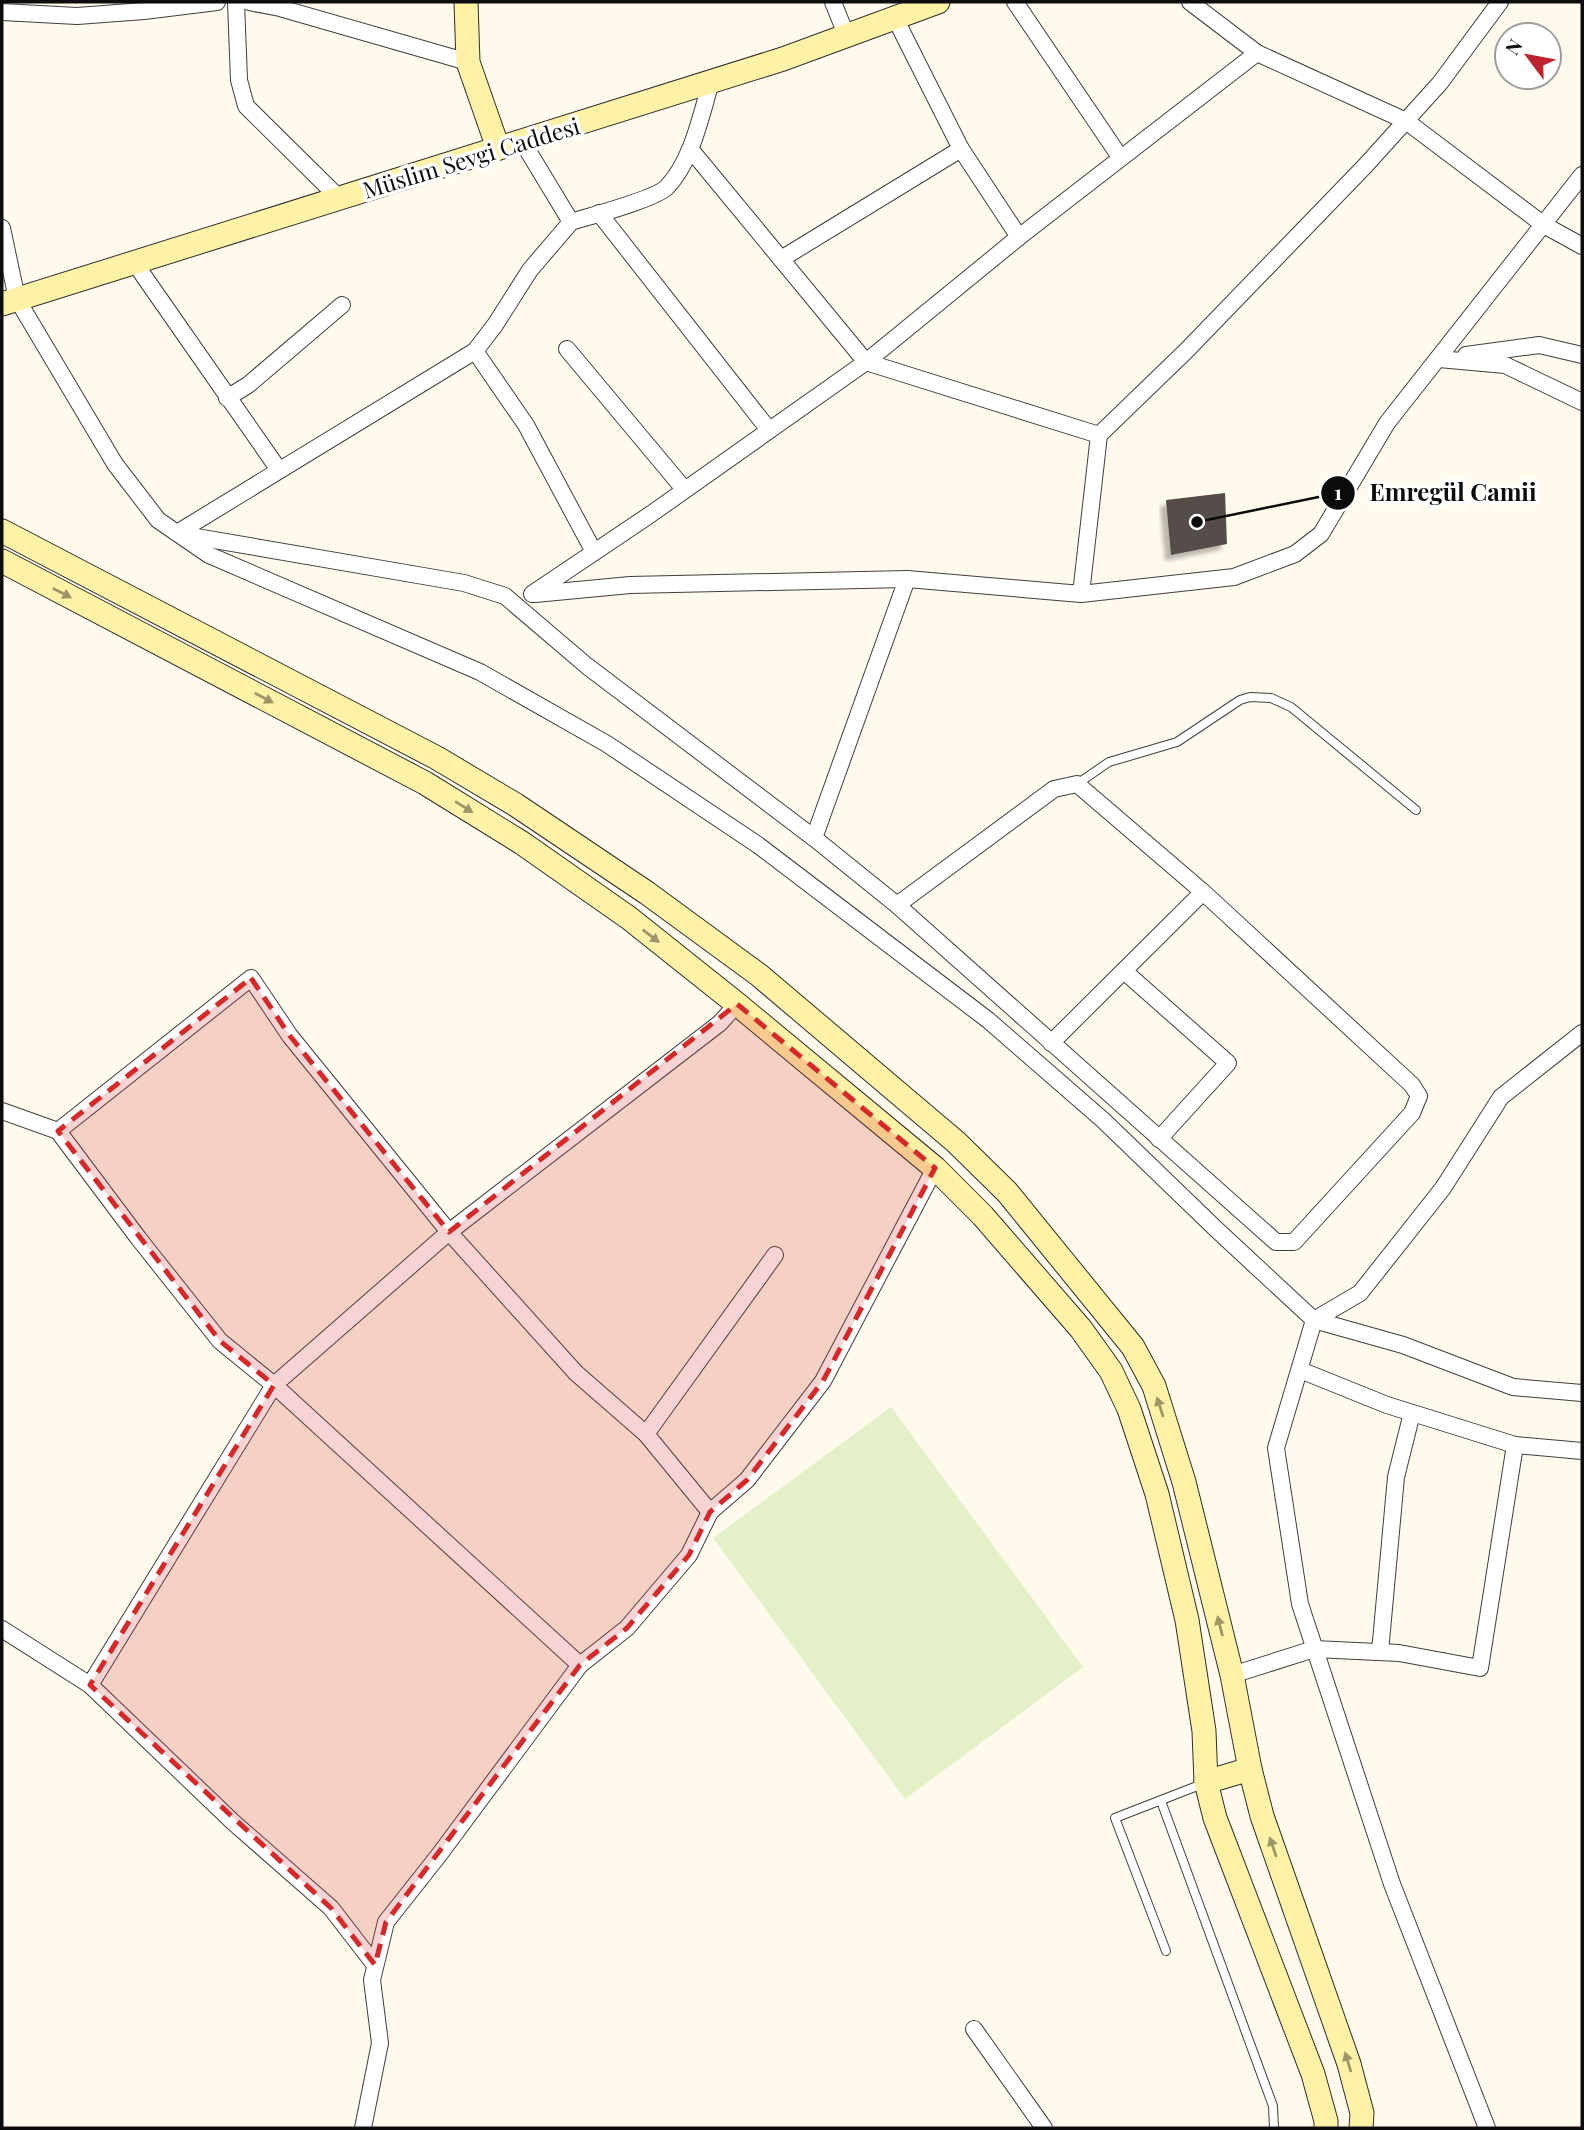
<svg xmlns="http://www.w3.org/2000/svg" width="1584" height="2130" viewBox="0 0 1584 2130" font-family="'Playfair Display',serif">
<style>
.pitch{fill:#e4f0c7}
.building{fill:#554d49;filter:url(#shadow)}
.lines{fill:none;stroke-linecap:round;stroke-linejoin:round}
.lane-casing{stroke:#3f3f3f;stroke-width:10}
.street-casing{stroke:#3f3f3f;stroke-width:18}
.secondary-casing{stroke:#2e2e2e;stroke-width:25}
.lane{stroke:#fff;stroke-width:8}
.street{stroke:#fff;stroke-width:16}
.secondary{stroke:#fff2a7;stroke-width:23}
.oneway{fill:#9e9669}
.marked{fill:#d62828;fill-opacity:0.2;stroke:#d62828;stroke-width:5;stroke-dasharray:14 9;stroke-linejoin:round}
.labels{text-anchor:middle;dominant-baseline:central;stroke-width:7;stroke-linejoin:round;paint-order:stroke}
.street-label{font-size:23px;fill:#0c0c0c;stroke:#fff}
.leader{fill:none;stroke:#0c0c0c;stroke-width:2.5}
.callout-dot{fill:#0c0c0c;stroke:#fff;stroke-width:2.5}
.mark-label{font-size:21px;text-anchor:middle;font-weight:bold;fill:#fff}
.callout-label{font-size:24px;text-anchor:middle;font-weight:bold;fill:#0c0c0c;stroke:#fff;stroke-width:7;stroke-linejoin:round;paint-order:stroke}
</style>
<defs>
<filter id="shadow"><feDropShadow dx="-6" dy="6" stdDeviation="2" flood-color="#0004"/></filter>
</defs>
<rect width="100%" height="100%" fill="#fffaec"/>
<polygon class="pitch" points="891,1407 1083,1667 905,1799 713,1538"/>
<polygon class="building" points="1225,493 1227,544 1171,555 1166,500"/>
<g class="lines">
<g class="lane-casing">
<g id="lane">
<polyline points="1077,784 1109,762 1177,742 1240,700 1250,697 1271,698 1291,707 1416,810"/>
<polyline points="1161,1801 1273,2106 1274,2128"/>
<polyline points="1166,1951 1115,1818 1205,1783"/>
</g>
</g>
<g class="street-casing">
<g id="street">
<polyline points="236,2 239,80 246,106 339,198"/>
<polyline points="249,2 280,8 468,62"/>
<polyline points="833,2 847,37"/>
<polyline points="1015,2 1120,157"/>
<polyline points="1190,2 1257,53"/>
<polyline points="2,12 77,16 144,11 217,2"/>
<polyline points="895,18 961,149"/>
<polyline points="522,141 571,222 530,270 495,325 475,351 526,425 594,552"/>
<polyline points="691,150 866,362 1099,435 1186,351 1365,166 1440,83 1500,2"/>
<polyline points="599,213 769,430"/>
<path d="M571,222C590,216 656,199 667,187C692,161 701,115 711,82"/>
<polyline points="2,228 17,299 115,464 158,520 209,555 480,672 607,744 758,845 988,1020 1103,1120 1217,1230 1314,1320 1360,1293 1443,1188 1501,1097 1582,1033"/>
<polyline points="781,259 961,149 1019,237"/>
<polyline points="134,262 279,470"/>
<polyline points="567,349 684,489"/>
<polyline points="1466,355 1539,345 1582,355"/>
<polyline points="1439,359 1505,365 1582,402"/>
<polyline points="227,398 248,385 342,305"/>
<polyline points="177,533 475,351"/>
<polyline points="179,534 464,583 505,596 587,666 814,838 897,905 1276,1242 1294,1242 1412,1113 1419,1096 1412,1085 1203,892 1077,784 1054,789 897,905"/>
<polyline points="532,594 651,514 866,362 1019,237 1257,53 1406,121 1544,225 1582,246"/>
<polyline points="535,594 630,585 907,579 1081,594 1234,577 1295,554 1321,534 1387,423 1582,175"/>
<polyline points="1081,594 1099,435"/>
<polyline points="814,838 907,579"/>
<polyline points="1124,971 1228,1063 1159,1139"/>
<polyline points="1051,1043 1203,892"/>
<polyline points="2,1111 58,1131 251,978 290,1036 449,1232 576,1373 646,1434 710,1512"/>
<polyline points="58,1131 139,1239 220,1341 274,1385 449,1232 720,1023 737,1004"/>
<polyline points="1300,1370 1387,1405 1515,1445 1582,1451"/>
<polyline points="646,1434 775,1255"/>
<polyline points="2,1629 90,1685 233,1822 331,1908 375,1965"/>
<polyline points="1380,1652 1396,1477 1412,1413"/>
<polyline points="1232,1675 1314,1649 1399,1653 1480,1668 1515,1445"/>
<polyline points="90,1685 274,1385 580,1665"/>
<polyline points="974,2029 1044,2128"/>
<polyline points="363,2128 380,2043 372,1980 386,1922 439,1855 580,1665 627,1628 689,1555 710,1512 747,1480 823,1381 935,1168"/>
<polyline points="1487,2128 1392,1884 1300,1604 1276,1448 1314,1320 1403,1345 1513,1387 1582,1393"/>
</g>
</g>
<g class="secondary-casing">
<g id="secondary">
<polyline points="466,2 468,62 498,148"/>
<polyline points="2,304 783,59 938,2"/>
<polyline points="2,531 437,758 516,805 647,893 759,975 956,1142 1007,1192 1133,1347 1154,1386 1184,1482 1232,1675 1250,1769 1262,1816 1349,2064 1362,2113 1361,2128"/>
<polyline points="2,561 425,783 522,843 629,918 737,1004 935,1168 983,1216 1081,1329 1111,1371 1129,1409 1157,1494 1187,1620 1204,1731 1206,1782 1215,1818 1313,2074 1326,2121 1326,2128"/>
<polyline points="1206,1782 1250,1769"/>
</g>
</g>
<use href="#lane" class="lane"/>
<use href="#street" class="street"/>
<use href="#secondary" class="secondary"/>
</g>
<defs><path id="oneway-solid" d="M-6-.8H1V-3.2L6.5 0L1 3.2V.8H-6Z" transform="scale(1.75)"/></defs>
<g class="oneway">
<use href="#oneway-solid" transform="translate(62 593) rotate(27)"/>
<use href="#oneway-solid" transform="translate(264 698) rotate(28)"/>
<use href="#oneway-solid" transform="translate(464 807) rotate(32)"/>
<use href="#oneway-solid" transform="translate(651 936) rotate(38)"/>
<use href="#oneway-solid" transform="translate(1160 1407) rotate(-108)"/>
<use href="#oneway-solid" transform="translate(1220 1626) rotate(-104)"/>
<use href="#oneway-solid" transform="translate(1273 1847) rotate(-109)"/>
<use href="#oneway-solid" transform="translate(1348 2062) rotate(-107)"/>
</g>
<path class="marked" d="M251,978L290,1036L449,1232L737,1004L935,1168L823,1381L747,1480L710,1512L689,1555L627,1628L580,1665L386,1922L375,1965L331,1908L90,1685L274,1385L220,1341L58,1131Z"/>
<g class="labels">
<g class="street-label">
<text transform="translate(471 157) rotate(-17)">Müslim Sevgi Caddesi</text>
</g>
</g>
<path class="leader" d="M1197 522L1338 493"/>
<g class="callout-dot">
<circle cx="1197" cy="522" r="7"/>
<circle cx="1338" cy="493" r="18"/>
</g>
<g class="mark-label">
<text x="1338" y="500">1</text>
</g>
<g class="callout-label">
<text x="1453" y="501">Emregül Camii</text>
</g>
<rect width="1584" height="2130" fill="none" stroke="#0c0c0c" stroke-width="7"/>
<g transform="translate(1528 56) rotate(302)"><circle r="33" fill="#ffffff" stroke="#9e9e9e" stroke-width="2"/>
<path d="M0-5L12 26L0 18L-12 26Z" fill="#be2330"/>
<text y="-10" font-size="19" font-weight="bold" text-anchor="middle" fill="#0c0c0c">N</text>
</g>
</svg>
